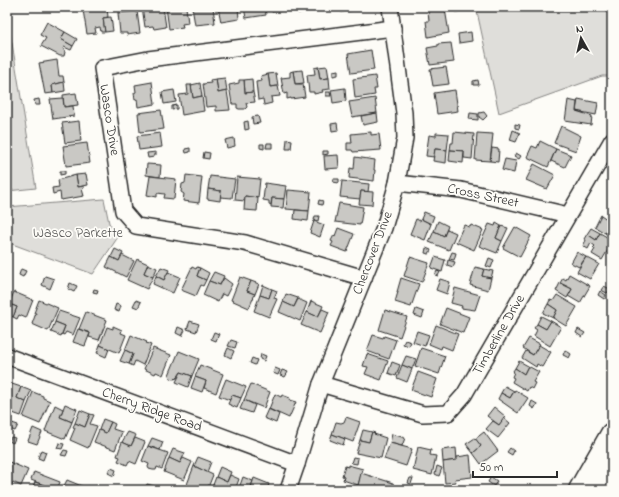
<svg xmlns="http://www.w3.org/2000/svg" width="619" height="497" viewBox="0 0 619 497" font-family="'Indie Flower',sans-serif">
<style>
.green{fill:#dfdeda;stroke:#858482}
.building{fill:#c9c8c4;stroke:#2b2b2b}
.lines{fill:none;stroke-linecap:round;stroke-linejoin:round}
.minor-casing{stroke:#2b2b2b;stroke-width:18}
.highway-casing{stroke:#2b2b2b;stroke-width:25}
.minor{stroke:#fdfcf7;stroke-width:15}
.highway{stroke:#fdfcf7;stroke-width:22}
.labels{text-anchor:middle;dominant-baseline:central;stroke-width:3.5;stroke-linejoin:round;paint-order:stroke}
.street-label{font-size:14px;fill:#2b2b2b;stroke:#fdfcf7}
.park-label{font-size:14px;fill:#585857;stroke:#fdfcf7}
</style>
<rect width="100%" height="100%" fill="#fdfcf7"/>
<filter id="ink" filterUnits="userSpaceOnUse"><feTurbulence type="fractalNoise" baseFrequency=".025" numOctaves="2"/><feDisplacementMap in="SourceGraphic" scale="8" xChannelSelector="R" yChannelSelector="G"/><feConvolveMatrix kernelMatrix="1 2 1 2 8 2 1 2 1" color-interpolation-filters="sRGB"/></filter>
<g filter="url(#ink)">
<g class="green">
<polygon points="476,7 612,7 612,76 602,76 499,113"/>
<polygon points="7,13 36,188 7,191"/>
<polygon points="104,199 109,223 118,237 93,274 7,242 7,207"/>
</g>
<g class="building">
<polygon points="112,7 124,7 124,9 113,11"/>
<polygon points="142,7 163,7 166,27 154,29 153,26 145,27"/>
<polygon points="166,7 186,7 188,23 182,24 183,27 169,29"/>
<polygon points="192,7 213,7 215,23 195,25"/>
<polygon points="218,7 238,7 239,19 221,22"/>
<polygon points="244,7 265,7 266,15 246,18"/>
<polygon points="271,7 290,7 284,8 285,10 272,12"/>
<polygon points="297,7 316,7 316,11 298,13"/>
<polygon points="340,7 364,7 364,9 341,12"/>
<polygon points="455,7 468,7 469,10 456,12"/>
<polygon points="100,8 100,9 107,8 108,17 103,18 105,32 101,32 100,27 95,28 96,33 87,34 83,10"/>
<polygon points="445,9 449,33 428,37 426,21 429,21 428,11"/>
<polygon points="137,11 140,33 127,35 127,33 120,33 118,13"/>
<polygon points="111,17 113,31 105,32 103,18"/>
<polygon points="47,22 65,32 61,39 73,46 71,50 64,47 63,48 65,52 64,56 60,56 41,46 46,38 40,35"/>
<polygon points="65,32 77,39 73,46 61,39"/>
<polygon points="471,32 472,41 459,43 458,34"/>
<polygon points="451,43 454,62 430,65 427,48 438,46 438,44"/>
<polygon points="371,50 374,70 351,73 348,54"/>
<polygon points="57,60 59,76 63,76 64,82 52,85 53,93 45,94 39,63"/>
<polygon points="327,66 329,78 320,79 318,67"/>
<polygon points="318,67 320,79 329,78 330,89 322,90 323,92 314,94 314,92 309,92 307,75 315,74 314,68"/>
<polygon points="446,67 449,84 433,86 430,69"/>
<polygon points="302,70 304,83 295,84 293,71"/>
<polygon points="338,70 338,75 333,76 333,71"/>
<polygon points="293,71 295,84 303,84 305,97 291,99 291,98 287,99 287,93 284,94 281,78 290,77 290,72"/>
<polygon points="276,73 278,86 270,87 268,74"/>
<polygon points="268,74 270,87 278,86 280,96 271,97 272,103 264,105 263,99 258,100 256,82 262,81 261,76"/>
<polygon points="375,76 377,89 374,89 375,95 355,98 353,79"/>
<polygon points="225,78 227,91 218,93 216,79"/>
<polygon points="216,79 218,93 227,91 230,110 216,111 216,106 206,107 203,84 211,83 210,80"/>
<polygon points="252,79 253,92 245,93 244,80"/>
<polygon points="239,80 244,80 245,93 253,92 255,102 246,103 247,107 245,109 239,109 237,108 237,104 232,104 229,85 239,83"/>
<polygon points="478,80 479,85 473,85 473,81"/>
<polygon points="64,82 65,91 53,93 52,85"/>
<polygon points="152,82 155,104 138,107 137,99 135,100 134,93 136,92 135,85"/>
<polygon points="200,83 202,96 193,98 191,85"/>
<polygon points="187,85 191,85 193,98 202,96 204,111 182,115 179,95 188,94"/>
<polygon points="345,88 346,101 333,103 331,90"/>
<polygon points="174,90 176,102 164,104 162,92"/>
<polygon points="455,90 458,111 437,114 434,93"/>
<polygon points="326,92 330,92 331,96 326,96"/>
<polygon points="76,93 78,105 64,107 63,95"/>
<polygon points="63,98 64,107 73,106 74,116 53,119 50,99"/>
<polygon points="375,98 377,113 352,117 349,102"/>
<polygon points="39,99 40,105 35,105 34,100"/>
<polygon points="578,99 598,103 596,115 576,111"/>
<polygon points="568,100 577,102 576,111 592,116 591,125 565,121"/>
<polygon points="177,105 177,109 172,110 172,106"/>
<polygon points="161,110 164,129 140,132 138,113"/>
<polygon points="484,112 487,116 483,120 479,117 479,113"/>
<polygon points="377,113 378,122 363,125 361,116"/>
<polygon points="470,113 478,114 478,120 469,119"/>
<polygon points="258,116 260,123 253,124 252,117"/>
<polygon points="79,121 81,141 65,143 62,123"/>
<polygon points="248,121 249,129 245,130 244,122"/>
<polygon points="337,123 338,130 332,131 331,124"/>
<polygon points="515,124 520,125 519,129 515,128"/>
<polygon points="561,126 581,136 576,151 554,143"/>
<polygon points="513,130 520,133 516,142 510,140"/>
<polygon points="371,132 371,135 379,134 381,150 353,152 352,150 347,150 347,143 352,143 351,134"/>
<polygon points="454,132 474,134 472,159 464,158 464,151 450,150 451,143 453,143"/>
<polygon points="160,133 162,147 139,150 137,136"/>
<polygon points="436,133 449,134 447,150 435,149 434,157 426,156 429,135 436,136"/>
<polygon points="477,133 493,134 490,161 475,160"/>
<polygon points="234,138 235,146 227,148 225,140"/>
<polygon points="287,139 292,140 291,149 286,149"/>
<polygon points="540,141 556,149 548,167 527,157 532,146 537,148"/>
<polygon points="87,143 90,163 66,166 63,146"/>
<polygon points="267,143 272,143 272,148 266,148"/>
<polygon points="260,144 264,144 264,149 260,148"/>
<polygon points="190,148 190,152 186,153 185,149"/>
<polygon points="492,148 499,149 498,162 490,161"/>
<polygon points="435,149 447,150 446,163 433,161"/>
<polygon points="556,149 571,155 565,167 551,161"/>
<polygon points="450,150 464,151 463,163 449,161"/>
<polygon points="323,151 328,151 328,154 323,155"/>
<polygon points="156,152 156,155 154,155 154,157 148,158 147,153"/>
<polygon points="204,152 210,153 209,159 203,158"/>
<polygon points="516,153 521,156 519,159 514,156"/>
<polygon points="338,155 339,168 325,169 324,156"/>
<polygon points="355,157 375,160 374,170 375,170 374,181 349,178 350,168 354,169"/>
<polygon points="505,159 516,161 514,173 502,170"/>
<polygon points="147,164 161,165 160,177 146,175"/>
<polygon points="534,164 555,175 547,189 526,180"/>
<polygon points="60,171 65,171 65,174 60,175"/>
<polygon points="86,174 88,185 78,187 76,175"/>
<polygon points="76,175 78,187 84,186 84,188 82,189 84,196 61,200 60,192 53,194 52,188 59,187 58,180"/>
<polygon points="186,175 202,177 199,203 183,201 184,194 181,192 182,184 185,183"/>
<polygon points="150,176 176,179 174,199 164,198 165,194 157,193 157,197 147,195"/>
<polygon points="210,176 235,179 232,198 220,197 221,191 208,189"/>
<polygon points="237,177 260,179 258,198 245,196 245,201 235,200"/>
<polygon points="333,179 339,179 339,183 333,182"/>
<polygon points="342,181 369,184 368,192 361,191 360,199 340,197"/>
<polygon points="265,183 286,186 284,199 272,198 271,205 269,204 269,201 263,200"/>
<polygon points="208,189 221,191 220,201 207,199"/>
<polygon points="288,190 311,192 309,211 286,209"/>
<polygon points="361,191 373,192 372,205 359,204"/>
<polygon points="245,196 258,198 257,211 244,210"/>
<polygon points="272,198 284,199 283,208 271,207"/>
<polygon points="319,200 323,201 322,205 318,204"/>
<polygon points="339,203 363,207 360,225 335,222"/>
<polygon points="295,210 309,211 308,221 294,219"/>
<polygon points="424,212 434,216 431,224 421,219"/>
<polygon points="612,213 612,237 605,233 611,222 606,218 607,216 610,217"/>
<polygon points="601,215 611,222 605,233 595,227"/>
<polygon points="315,216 319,216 318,221 314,220"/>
<polygon points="416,219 420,221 421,219 431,224 425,240 410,234"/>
<polygon points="314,221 324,225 320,237 310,233"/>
<polygon points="438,221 448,226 444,236 434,231"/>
<polygon points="496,223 501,226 496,238 502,241 497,253 479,246 489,224 495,226"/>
<polygon points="464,225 470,227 471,225 483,230 474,250 456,242"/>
<polygon points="501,226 508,228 502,241 496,238"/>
<polygon points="515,227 531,236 520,257 503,248"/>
<polygon points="338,228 354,234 347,252 331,246 333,242 331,241 334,235 335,236"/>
<polygon points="591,228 600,233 596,240 587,234"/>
<polygon points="447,229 456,233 449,250 429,242 434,231 444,236"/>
<polygon points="600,233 612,240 612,243 602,260 592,254 595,249 593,248 595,246 591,243 588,249 583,246 586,240 584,239 587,234 596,240"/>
<polygon points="426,248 431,250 429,254 425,253"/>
<polygon points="115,249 123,253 119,261 111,257"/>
<polygon points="452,252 456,253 454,260 449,259"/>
<polygon points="577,252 586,257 579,267 571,263"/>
<polygon points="122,255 134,261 126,277 106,267 111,257 119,261"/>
<polygon points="410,257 429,263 422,282 404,276"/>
<polygon points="435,257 445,260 442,272 431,268"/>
<polygon points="586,257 599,264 590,279 577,272"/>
<polygon points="489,258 494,260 491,268 486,266"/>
<polygon points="137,259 148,264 144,273 153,277 147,289 127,280"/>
<polygon points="448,260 455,262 453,267 447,265"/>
<polygon points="148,264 157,268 153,277 144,273"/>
<polygon points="161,267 169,270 164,280 156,276"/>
<polygon points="192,267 196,269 197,267 200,268 197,276 206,280 203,286 201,285 196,296 181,290"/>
<polygon points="475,267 484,269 482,276 491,278 488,290 470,285"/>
<polygon points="200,268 209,273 206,280 197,276"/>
<polygon points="21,269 26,271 23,277 19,275"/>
<polygon points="484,269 493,271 491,278 482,276"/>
<polygon points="437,271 440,272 438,276 435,275"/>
<polygon points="168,272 180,277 173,293 153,284 156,276 164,280"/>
<polygon points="214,272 224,276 220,285 209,281"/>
<polygon points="569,274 590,286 580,303 568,296 572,289 560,283 563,278 566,280"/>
<polygon points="45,276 54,279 50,289 42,285"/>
<polygon points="240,277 251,281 247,291 255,294 249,308 231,300"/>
<polygon points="224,278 232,284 226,296 222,294 218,302 203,295 209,281 220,285"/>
<polygon points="401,278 419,284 411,307 395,302 398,292 397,292"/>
<polygon points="440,279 450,282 447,294 436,290"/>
<polygon points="251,281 259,284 255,294 247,291"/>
<polygon points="70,283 77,286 74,292 68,289"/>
<polygon points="560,283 572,289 567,298 556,291"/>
<polygon points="263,285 272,289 269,298 260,295"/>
<polygon points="604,286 610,289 607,293 601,290"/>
<polygon points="455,288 480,295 475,310 461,308 462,306 451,303"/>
<polygon points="94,289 98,290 97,293 93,292"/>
<polygon points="272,289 277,291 274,298 277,299 269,317 254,311 260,295 269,298"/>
<polygon points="600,291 606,295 604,299 598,295"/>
<polygon points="14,292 33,300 26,318 19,315 17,319 13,317 17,307 9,304"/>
<polygon points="286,294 298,298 294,307 283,302"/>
<polygon points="557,295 577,307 566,326 553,318 557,310 548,304 550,300 553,301"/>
<polygon points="298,299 307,303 300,321 279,312 283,302 294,307"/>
<polygon points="39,300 58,308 48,331 32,324 36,313 34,313"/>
<polygon points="136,300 141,302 138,308 133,306"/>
<polygon points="311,301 323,306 318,317 307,312"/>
<polygon points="9,304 17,307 13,317 7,314 7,309"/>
<polygon points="116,304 121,306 119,312 114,310"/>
<polygon points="548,304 557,310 553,318 543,313"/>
<polygon points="446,308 469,317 463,333 440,324"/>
<polygon points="322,309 329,312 320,333 301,325 307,312 318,317"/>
<polygon points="416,309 424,312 422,318 414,315"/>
<polygon points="385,310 407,317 400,337 379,330"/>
<polygon points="59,311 80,318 73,335 66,332 64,335 62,334 65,326 55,322"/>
<polygon points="86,312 107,320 99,340 89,337 90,333 79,329"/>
<polygon points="541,316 551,321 546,329 537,324"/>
<polygon points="190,321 199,324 196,332 187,329"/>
<polygon points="551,321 561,327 550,346 534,336 537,330 534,328 537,324 546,329"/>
<polygon points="55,322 65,326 61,336 51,332"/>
<polygon points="436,325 458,334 452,350 442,346 441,349 429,344"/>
<polygon points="113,326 122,330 121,333 126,335 119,353 100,345 107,327 113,329"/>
<polygon points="178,327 185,330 182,336 176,333"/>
<polygon points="78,329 90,333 85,346 73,342"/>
<polygon points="578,329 585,333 582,337 576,333"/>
<polygon points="417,331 429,335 425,346 413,342"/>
<polygon points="214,332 219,334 216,341 211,339"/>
<polygon points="131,335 147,342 146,343 151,345 143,365 135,361 133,366 129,364 133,354 125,350"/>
<polygon points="373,335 383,338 384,336 396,340 389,359 367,351"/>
<polygon points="529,338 540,344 533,355 523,348"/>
<polygon points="231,340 237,342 235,348 228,346"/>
<polygon points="405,340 411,342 409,346 403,344"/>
<polygon points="100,345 109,349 106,357 97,353"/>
<polygon points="539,345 551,352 542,367 537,364 536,367 522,358 526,351 533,355"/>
<polygon points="153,348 171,355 163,375 156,372 155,374 144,369"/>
<polygon points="228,348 234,351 231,358 225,355"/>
<polygon points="421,348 445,356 439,374 415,366"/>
<polygon points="125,350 133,354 129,364 120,361"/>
<polygon points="565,350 571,354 569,358 563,355"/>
<polygon points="179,351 199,359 192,376 181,372 177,378 174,379 170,378 169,375"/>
<polygon points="261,354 266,356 264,361 260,359"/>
<polygon points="367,354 388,361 381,380 365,374 368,367 363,366"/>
<polygon points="406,356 416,359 412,369 402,365"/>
<polygon points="252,358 257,360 255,365 250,363"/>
<polygon points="519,361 528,366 524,374 515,368"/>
<polygon points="392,362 400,365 396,376 388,373"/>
<polygon points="200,365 223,374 216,393 204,388 206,381 195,377"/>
<polygon points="402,365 412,369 407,382 397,378"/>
<polygon points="528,366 539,372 533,382 535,383 532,389 529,387 527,391 512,382 514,378 512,377 514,372 513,371 515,368 524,374"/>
<polygon points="275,368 280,370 278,375 273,373"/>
<polygon points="282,370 288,372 285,377 280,375"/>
<polygon points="181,372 192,376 188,387 176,382"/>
<polygon points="418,372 437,379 431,397 411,390"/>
<polygon points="195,377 206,381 202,392 191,388"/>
<polygon points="226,379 246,387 241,398 232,395 230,400 219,396"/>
<polygon points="9,383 21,387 17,398 26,402 21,416 7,411 7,387"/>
<polygon points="251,384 270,392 264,408 244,400"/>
<polygon points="505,386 514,391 510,398 501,393"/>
<polygon points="21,387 31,391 26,402 17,398"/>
<polygon points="515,390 528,398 518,413 498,399 501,393 510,398"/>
<polygon points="33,392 43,396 43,398 50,401 40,424 23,417"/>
<polygon points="275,394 281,397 282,395 290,398 289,400 296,402 289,418 269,409"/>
<polygon points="232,395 241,398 237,408 228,404"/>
<polygon points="244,400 255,405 252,413 240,409"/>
<polygon points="532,401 537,404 534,409 530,406"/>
<polygon points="65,404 77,409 72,422 60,417"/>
<polygon points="55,405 63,409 60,417 72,422 65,439 45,431"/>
<polygon points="494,407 506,417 499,425 487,416"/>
<polygon points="268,409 279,414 276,423 264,418"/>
<polygon points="80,410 90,414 85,427 75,423"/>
<polygon points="90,414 94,415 90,424 97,426 88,448 70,440 75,428 73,427 75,423 85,427"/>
<polygon points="346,417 360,422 353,442 332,434 336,422 341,423 344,422"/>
<polygon points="504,418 510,423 498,438 486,429 493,421 499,425"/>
<polygon points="103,419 111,422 106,433 99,430"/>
<polygon points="111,422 115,424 113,429 122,432 115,450 94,442 99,430 106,433"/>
<polygon points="12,423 18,425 15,431 10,429"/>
<polygon points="33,428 42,432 37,444 28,441"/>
<polygon points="363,430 372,432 369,442 360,440"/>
<polygon points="128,432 136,435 131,446 122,442"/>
<polygon points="372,432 375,433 374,434 386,438 381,458 356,453 360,440 369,442"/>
<polygon points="484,432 498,451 481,464 473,453 481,446 475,439"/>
<polygon points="332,434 345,439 343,445 330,440"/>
<polygon points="392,434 405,438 402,446 390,443"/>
<polygon points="11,437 15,438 13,443 9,441"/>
<polygon points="135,438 145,442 136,464 129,461 127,465 118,461 120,457 117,456 122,442 131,446"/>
<polygon points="152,438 163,442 160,450 148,446"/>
<polygon points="475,438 481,446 473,453 466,444"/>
<polygon points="59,443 64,444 62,449 57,448"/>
<polygon points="390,443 412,449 406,466 384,459"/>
<polygon points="148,446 168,453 162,469 157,467 156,470 153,470 149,469 148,467 149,464 142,461"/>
<polygon points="418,447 431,450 430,455 436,456 432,475 413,470"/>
<polygon points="456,448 457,460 443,462 442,450"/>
<polygon points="510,448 514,451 512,455 507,452"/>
<polygon points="173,449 185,453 180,463 169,458"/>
<polygon points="41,450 46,452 43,460 38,458"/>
<polygon points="64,450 68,451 66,456 61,455"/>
<polygon points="470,455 472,477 455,479 456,482 445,483 443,462 457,460 457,457"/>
<polygon points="198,457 211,462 207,472 194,466"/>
<polygon points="353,457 358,458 357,464 351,463"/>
<polygon points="169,458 180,463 183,458 192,462 184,480 164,472"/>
<polygon points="7,461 28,470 21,486 13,482 11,486 7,484"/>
<polygon points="348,465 363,469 358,485 343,480 344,477 342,476 345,466 348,467"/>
<polygon points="194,466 213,475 207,490 191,490 186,487"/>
<polygon points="437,466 442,468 439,476 435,474"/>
<polygon points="220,467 231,472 227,482 216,477"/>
<polygon points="111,468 116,470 114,476 108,473"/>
<polygon points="34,472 60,482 57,490 42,490 44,485 31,480"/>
<polygon points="361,473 393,483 395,487 394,490 357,490"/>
<polygon points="230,475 239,479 235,490 211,490 216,477 227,482"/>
<polygon points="243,477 253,481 250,490 239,488"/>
<polygon points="491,477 497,481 494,486 488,482"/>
<polygon points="254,478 269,484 267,490 250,490"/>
<polygon points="410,478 413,478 411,484 408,483"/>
<polygon points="67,480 84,487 83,490 62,490"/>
<polygon points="35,482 44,485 42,490 32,490"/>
<polygon points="147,484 154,486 153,490 146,488"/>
<polygon points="87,486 93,489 93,490 85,490"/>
</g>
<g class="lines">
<g class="minor-casing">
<g id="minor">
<polyline points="397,183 461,190 568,215"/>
<polyline points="364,278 245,243 136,226 123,211 102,68 148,59 393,28"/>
<polyline points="7,356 297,464"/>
<polyline points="321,384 423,414 448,413 464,395 612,140"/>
<polyline points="288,490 297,464 321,384 384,228 397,183 405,138 404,113 390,7"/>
</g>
</g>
<g class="highway-casing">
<g id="highway">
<polyline points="580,490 612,434"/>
<polyline points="601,490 612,473"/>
</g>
</g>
<use href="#minor" class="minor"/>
<use href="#highway" class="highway"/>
</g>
</g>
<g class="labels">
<g class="street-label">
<text transform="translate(109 120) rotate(81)">Wasco Drive</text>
<text transform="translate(483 196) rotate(12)">Cross Street</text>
<text transform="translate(373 253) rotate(-69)">Chercover Drive</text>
<text transform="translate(499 335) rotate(-60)">Timberline Drive</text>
<text transform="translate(152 410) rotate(20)">Cherry Ridge Road</text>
</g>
<g class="park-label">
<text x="78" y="233">Wasco Parkette</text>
</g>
</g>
<rect width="619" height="497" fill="none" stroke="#fdfcf7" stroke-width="24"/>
<rect x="12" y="12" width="595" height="473" fill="none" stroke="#2b2b2b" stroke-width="1.5" filter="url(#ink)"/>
<g transform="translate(581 38) rotate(352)" stroke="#fdfcf7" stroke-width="3" paint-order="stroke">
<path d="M0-3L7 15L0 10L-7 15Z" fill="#2b2b2b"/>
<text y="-6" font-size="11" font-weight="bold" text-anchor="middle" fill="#2b2b2b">N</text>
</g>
<path d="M473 471v6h84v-6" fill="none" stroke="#2b2b2b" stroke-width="2"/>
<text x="479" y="471" font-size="12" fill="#2b2b2b" stroke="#fdfcf7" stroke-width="3" paint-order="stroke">50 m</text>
</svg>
